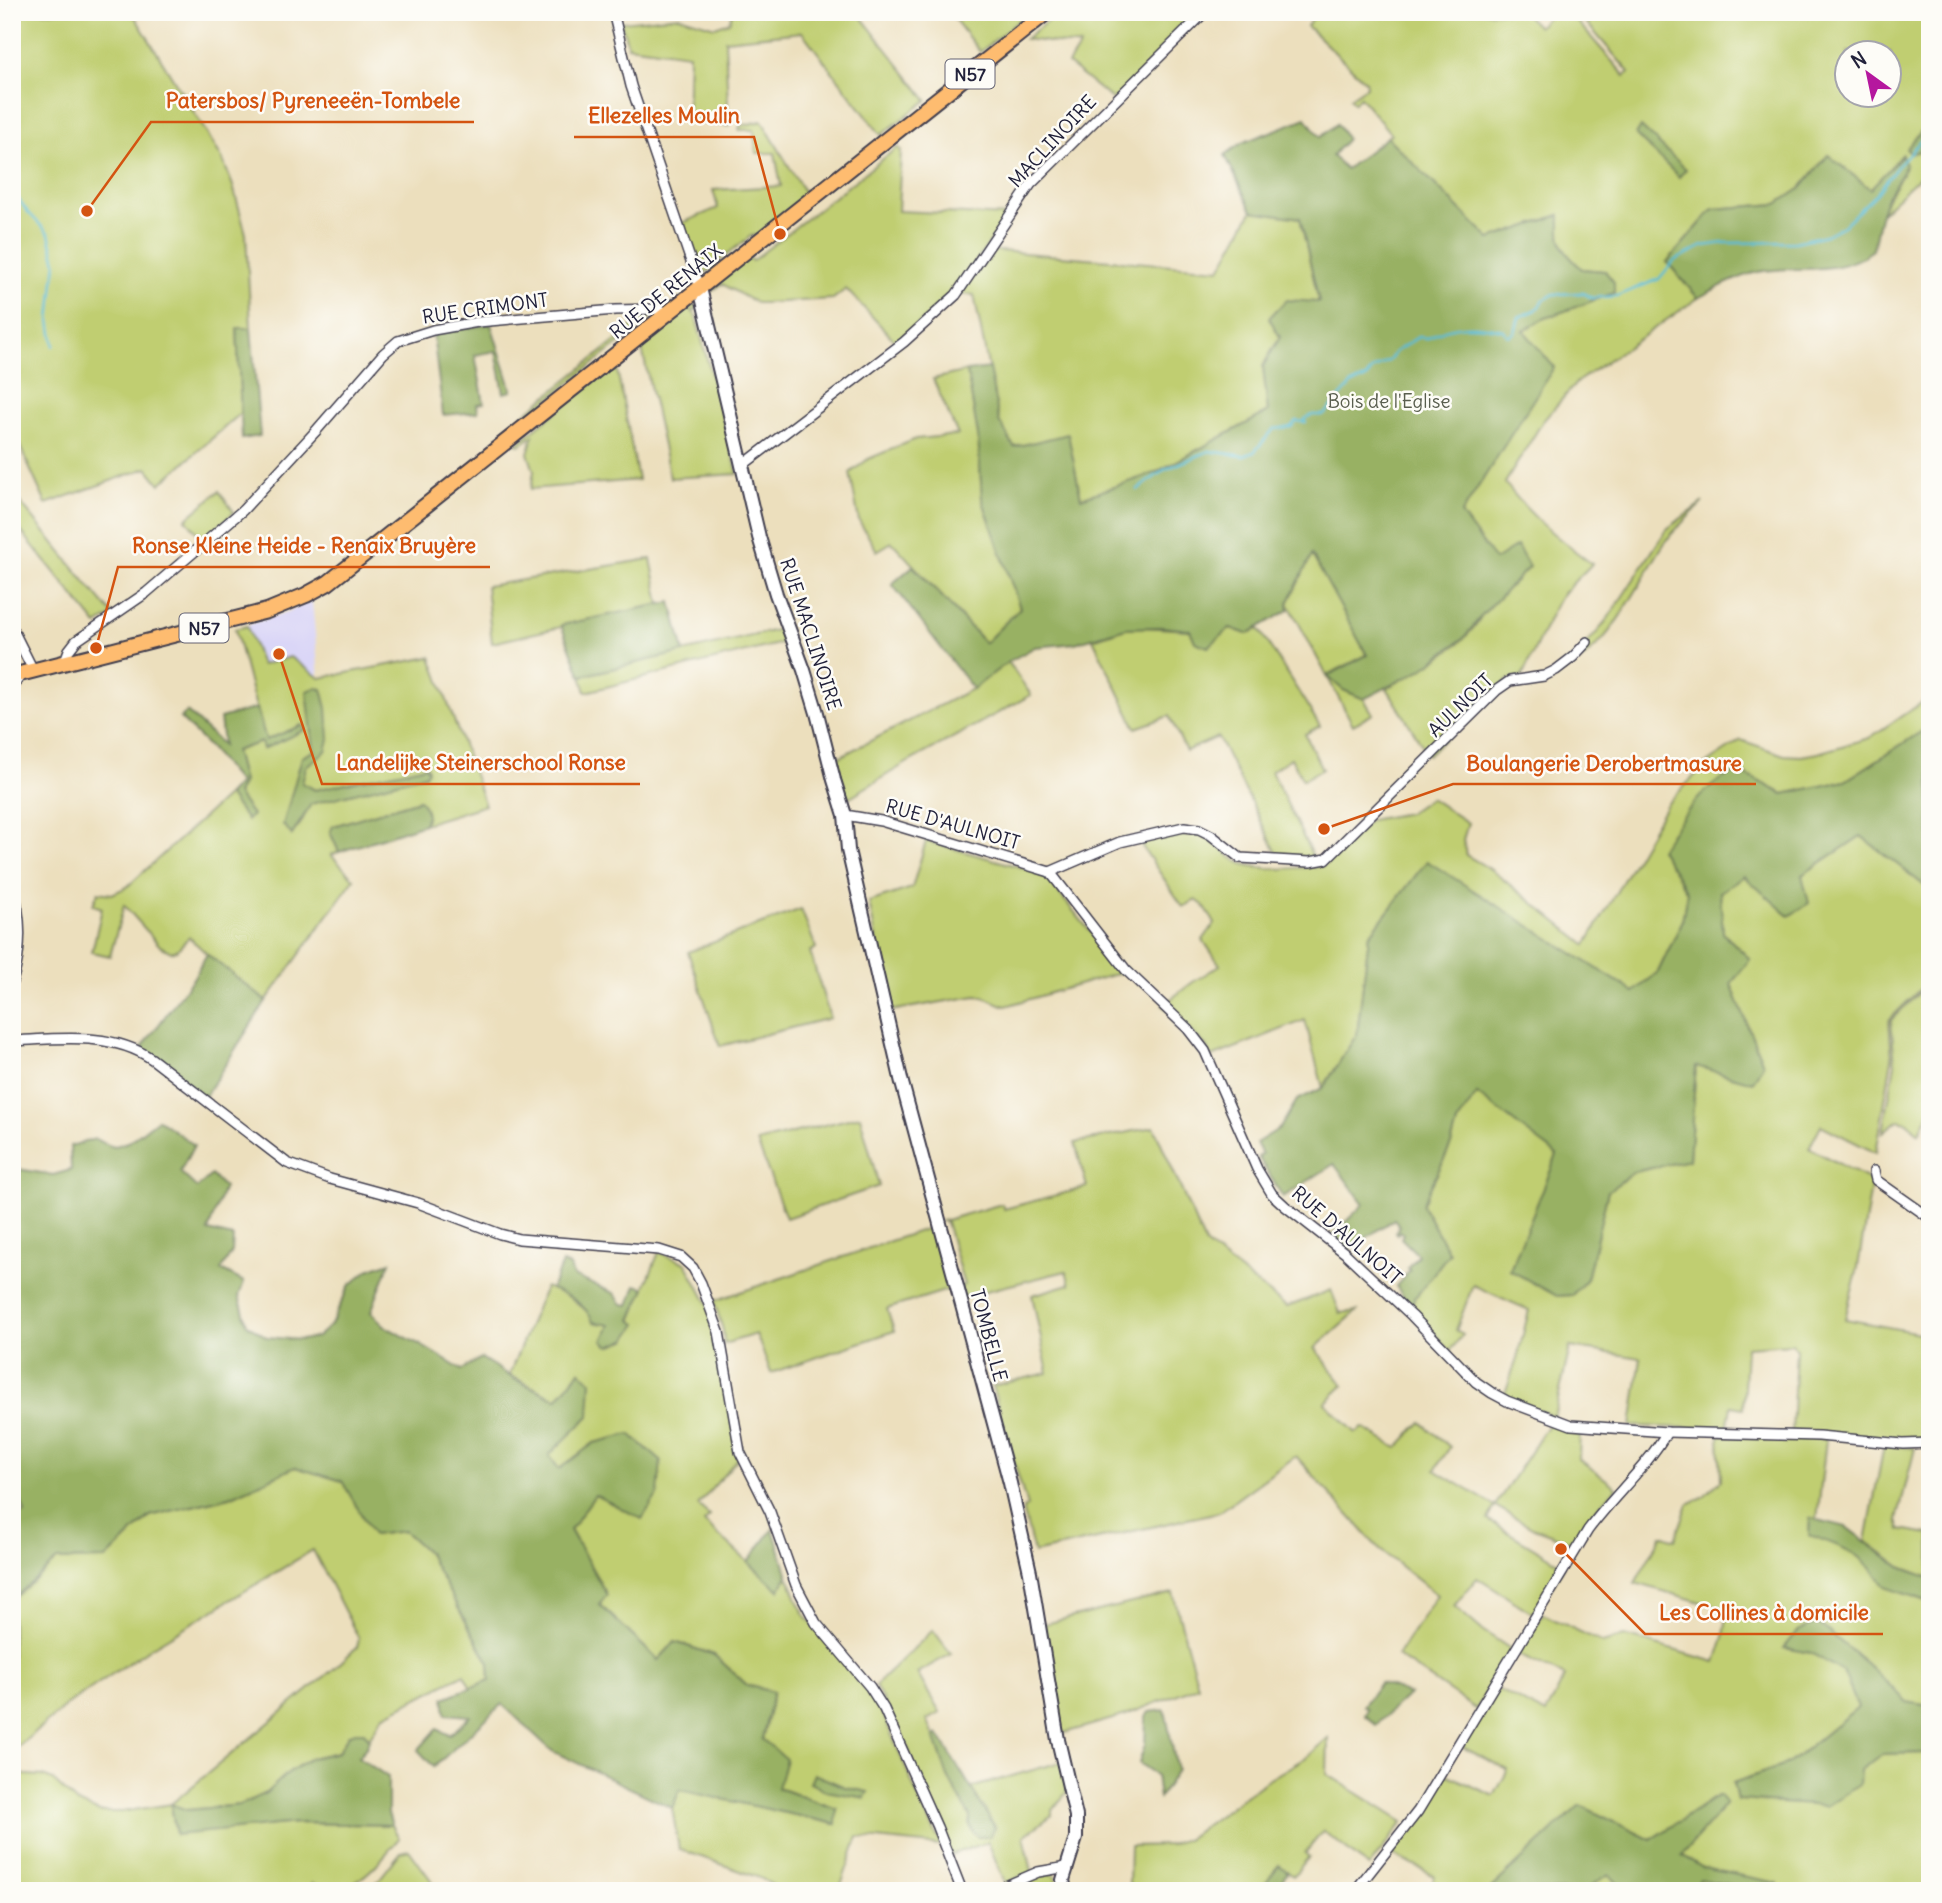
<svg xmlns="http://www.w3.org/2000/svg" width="1942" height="1903" viewBox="0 0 1942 1903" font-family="Delius,sans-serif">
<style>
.built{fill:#dad6f7}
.green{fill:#c0ce71;stroke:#717856;stroke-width:2;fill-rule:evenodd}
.forest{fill:#98b163;stroke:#5d6a4f;stroke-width:2}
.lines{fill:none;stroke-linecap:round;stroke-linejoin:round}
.stream{stroke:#57bcd5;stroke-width:2.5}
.minor-casing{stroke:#403e4e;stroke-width:12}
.tertiary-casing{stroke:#403e4e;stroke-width:16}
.primary-casing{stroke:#403e4e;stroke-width:18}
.minor{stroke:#fff;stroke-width:9}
.tertiary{stroke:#fff;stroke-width:12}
.primary{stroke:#febc70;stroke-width:14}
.labels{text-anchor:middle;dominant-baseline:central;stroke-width:5;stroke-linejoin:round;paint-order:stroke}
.shield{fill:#fdfcf7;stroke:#646373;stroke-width:2}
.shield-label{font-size:18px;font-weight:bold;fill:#22223b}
.street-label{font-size:19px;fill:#22223b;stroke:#fdfcf7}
.park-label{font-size:19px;fill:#595e4e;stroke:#fdfcf7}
.leader{fill:none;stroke:#d45411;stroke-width:2.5}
.callout-dot{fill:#d45411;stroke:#fdfcf7;stroke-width:2.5}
.callout-label{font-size:21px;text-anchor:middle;font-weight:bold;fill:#d45411;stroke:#fdfcf7;stroke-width:5;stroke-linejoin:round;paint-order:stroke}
</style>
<rect width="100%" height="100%" fill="#fdfcf7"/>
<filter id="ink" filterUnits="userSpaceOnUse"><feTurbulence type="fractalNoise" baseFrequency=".0143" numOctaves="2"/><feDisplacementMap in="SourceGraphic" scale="14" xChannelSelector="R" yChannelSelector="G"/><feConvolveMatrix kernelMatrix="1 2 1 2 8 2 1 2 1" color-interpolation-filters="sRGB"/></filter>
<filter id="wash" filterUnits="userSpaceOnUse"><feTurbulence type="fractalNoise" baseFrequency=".00686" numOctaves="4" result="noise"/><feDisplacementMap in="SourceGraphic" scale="28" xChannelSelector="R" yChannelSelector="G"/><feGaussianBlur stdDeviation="1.57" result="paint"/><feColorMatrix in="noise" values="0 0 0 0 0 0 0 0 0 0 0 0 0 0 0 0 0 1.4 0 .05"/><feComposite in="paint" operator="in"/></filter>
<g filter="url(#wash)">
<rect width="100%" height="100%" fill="#ecdfbd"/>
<polygon class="built" points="312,601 319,678 312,727 265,741 235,629 290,611"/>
<g class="green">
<polygon points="12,12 132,12 222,158 233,186 246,234 251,328 237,328 241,413 160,484 147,468 46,504 12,429"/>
<polygon points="733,12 858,13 927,100 881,135 802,32 725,40 729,126 687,121 689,54 628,46 621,22 679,16 715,27 729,22"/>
<polygon points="949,12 1029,12 980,52"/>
<polygon points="1059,12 1203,12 1113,100 1068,64 1080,46 1025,39"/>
<path d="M1317,12H1523L1538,27L1552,12H1569L1625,76L1629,72L1577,12H1930V121L1907,149L1922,151L1930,144V167L1880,214L1888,196L1902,175V155L1870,189L1828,155L1801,188L1777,204L1713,209L1667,262L1698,298L1577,382L1543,421L1505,483C1533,519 1556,537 1592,564L1564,592L1555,606L1522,677L1508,680L1428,755L1387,688C1416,672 1468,646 1482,614C1489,598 1491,578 1495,561L1461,514L1553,367L1523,331L1543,319L1568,309L1605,271L1582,269C1558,247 1560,246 1559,215L1490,240L1387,137L1391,134L1360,97L1354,103L1350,98L1366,87V82L1307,26ZM1848,52H1890V94H1848Z"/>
<path d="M762,121L806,195L757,235L751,236L716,263L715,268L704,273C691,263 687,238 682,223L718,208L713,190L781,186L775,153H756L754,130H739L740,126Z"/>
<polygon points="898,147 901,150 898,211 1009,216 946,302 896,342 846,289 833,299 764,303 756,303 722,284 708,294 712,286 748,257 752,261"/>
<polygon points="1252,211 1300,217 1319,302 1280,337 1263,366 1268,412 1155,473 1081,498 1067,435 1014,447 999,421 974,295 958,294 987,250 1220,269"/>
<polygon points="693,304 699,308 692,311 695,314 738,474 670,478 641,344"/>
<polygon points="653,312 655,315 519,423 518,419 622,336 644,316 642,314"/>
<polygon points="612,367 613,371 617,369 638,480 531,489 534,471 528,453 533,436 520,445 516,444"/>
<polygon points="967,371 978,435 982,498 1020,608 985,643 892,542 877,551 859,521 850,473 868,459 916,439 958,435 933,379"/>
<polygon points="219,491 234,512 203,540 186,519"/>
<polygon points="12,493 19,501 113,615 97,625 12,520"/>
<path d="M1703,502C1691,515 1676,527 1666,541C1635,587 1610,655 1553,675L1574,659L1605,623L1667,529Z"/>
<polygon points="1312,554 1367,655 1327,675 1343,690 1364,699 1373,714 1353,725 1288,603"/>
<polygon points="651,559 660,604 492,643 486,586"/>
<path d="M247,626L261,665L290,657L320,678L431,657L485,805L424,824C428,813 427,808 419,800L333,826L332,836L339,852L331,855L354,879L266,1001L207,954L189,937L177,950L171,952L160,946L124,905L110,956L92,952L102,908L93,905L98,892L112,894L127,887L228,795L247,820L252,815L237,794L243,782L235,751L262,742L263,749L302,725L265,741L235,629ZM312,727L325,751L306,766L302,783L315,790L426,767L425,775L310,804L301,823L292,834L302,757L314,751Z"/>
<polygon points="1141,627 1190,630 1230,628 1246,634 1259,629 1320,726 1305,734 1322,769 1303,780 1291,758 1271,771 1314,859 1279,857 1218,737 1186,751 1169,716 1136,728 1093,639 1126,628"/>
<polygon points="785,628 790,641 586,692 581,676"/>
<polygon points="1008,662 1031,695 910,761 845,800 833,760 972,689"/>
<path d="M1930,697V726L1845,781L1783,794L1739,771C1702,786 1682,818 1660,849L1687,892L1682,922L1658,972L1634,992L1426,862L1369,936L1357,1034L1323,1088L1305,1020L1212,1057L1205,1045L1163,1005L1193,982L1220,965L1203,940L1215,923L1203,905L1196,900L1183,907L1137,839C1164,834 1193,824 1216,843C1224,850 1230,859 1241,863C1265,872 1298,868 1323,866L1370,820L1408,813L1430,798L1468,823L1463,840L1466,855L1490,869L1586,945L1667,804L1707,763L1741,740L1784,755L1801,756L1818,753L1869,738Z"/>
<polygon points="1861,836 1930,890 1930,979 1889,1020 1892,1059 1876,1153 1821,1125 1809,1148 1872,1181 1858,1267 1845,1319 1930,1335 1930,1439 1917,1441 1792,1432 1796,1350 1792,1344 1746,1347 1743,1408 1731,1406 1727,1429 1631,1426 1641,1358 1570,1347 1554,1417 1504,1396 1517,1359 1529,1310 1473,1285 1456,1330 1463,1334 1450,1351 1409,1306 1449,1253 1422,1205 1451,1145 1457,1123 1476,1093 1558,1155 1510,1270 1557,1296 1572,1295 1587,1279 1608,1191 1634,1172 1689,1160 1696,1065 1763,1064 1731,984 1750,959 1723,933 1720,892 1744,876 1802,875"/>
<path d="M926,841L1031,870L1046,877L1123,972L1006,1006C995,1003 988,996 976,996L890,1011L869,902L912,888Z"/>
<polygon points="801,909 816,948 810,952 830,1018 720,1046 688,952"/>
<polygon points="1930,982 1930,1111 1919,1133 1907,1122 1898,1120 1883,1132 1895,1064 1891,1020"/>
<polygon points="860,1116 879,1186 786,1218 757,1142"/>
<path d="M1154,1127L1205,1244L1287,1307L1331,1290L1340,1313L1357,1311L1315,1348C1326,1361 1332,1373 1344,1385L1325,1403L1356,1433L1363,1428L1397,1448L1421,1422L1450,1447L1435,1470L1495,1506L1549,1423L1580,1431L1579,1459L1617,1488C1598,1505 1586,1521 1577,1544L1534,1528L1495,1506L1488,1520L1564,1566L1534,1614L1477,1578L1454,1606L1482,1630L1512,1650L1476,1709L1397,1656L1437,1595L1379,1549L1296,1456L1219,1512L1034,1553L1023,1509L1027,1506L992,1386L1048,1373L1032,1295L1070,1284L1066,1271L962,1297L959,1287L964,1285L946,1222L942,1221L1002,1204L1004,1209L1087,1187L1075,1143Z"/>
<polygon points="937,1225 954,1288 887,1309 894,1331 771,1373 756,1334 724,1344 723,1330 714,1301"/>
<polygon points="659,1252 686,1263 711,1310 740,1456 698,1505 710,1516 704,1522 779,1590 788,1576 798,1602 805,1615 861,1681 880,1707 921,1804 942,1846 858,1837 839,1891 783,1891 760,1878 679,1849 672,1808 680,1789 835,1824 837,1809 778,1788 762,1740 773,1692 747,1685 714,1655 675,1642 658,1660 598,1603 607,1595 570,1530 595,1495 594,1443 559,1470 548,1455 589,1416 580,1371 557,1399 509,1375 545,1287 568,1295 589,1313 637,1324 631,1321"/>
<path d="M1719,1435L1826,1439L1817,1520L1810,1519L1809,1534C1843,1547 1866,1554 1885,1587L1930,1602V1706L1907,1703L1866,1663L1784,1648L1811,1653L1844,1672L1858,1707L1788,1764L1733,1783L1737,1800L1860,1770L1882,1754L1930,1753V1891H1777V1883L1703,1868L1682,1855L1726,1805L1719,1795L1651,1840L1580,1806L1488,1891H1430L1435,1876L1389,1853L1422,1814L1446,1774L1494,1796L1508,1770L1462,1747L1497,1689L1546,1714L1565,1676L1518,1655L1543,1614L1603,1643L1624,1636L1716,1662L1724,1637L1728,1610L1635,1583L1662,1535L1675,1540L1688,1504L1703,1497L1721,1480Z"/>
<polygon points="1884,1445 1915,1448 1897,1520 1900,1529 1930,1534 1930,1578 1903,1568 1866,1541"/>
<path d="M295,1467L343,1481L373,1535L404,1531L427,1552L489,1663L490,1680L471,1688L464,1674L383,1716L369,1739L364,1732L349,1734L338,1752L311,1758L289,1772L266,1793L240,1805L187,1810L171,1805L176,1834L297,1823L392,1825L399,1838C378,1864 349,1903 312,1883L304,1891H12V1774L43,1776L53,1780L77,1803L100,1812H121L171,1804L336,1667L357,1647L359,1639L313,1550L152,1647L68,1704L12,1752V1600L57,1560L106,1559L150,1516L230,1497Z"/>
<polygon points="1173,1593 1198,1686 1126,1715 1061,1734 1044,1624"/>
<polygon points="933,1630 951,1654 917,1673 940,1713 927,1720 970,1817 970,1825 995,1827 970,1788 1061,1762 1067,1792 1052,1810 1052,1815 1024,1836 1032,1872 1005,1883 988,1842 950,1855 908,1749 875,1686"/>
<polygon points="1328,1738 1327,1774 1403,1822 1369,1867 1323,1831 1305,1853 1309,1857 1293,1876 1279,1866 1259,1891 1135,1891 1129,1885 1130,1846 1170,1845 1188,1838 1263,1783 1305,1758"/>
<polygon points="409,1850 439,1891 370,1891 401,1852"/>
<polygon points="1051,1873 1056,1877 1061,1891 999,1891 1031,1877"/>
<polygon points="1609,1874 1625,1891 1584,1891"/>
<polygon points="1700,1879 1760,1891 1693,1891"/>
</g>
<g class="forest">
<path d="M1306,118L1320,137L1337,124L1347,139L1332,156L1346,169L1387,137L1490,239L1560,215C1559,244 1560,249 1582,269L1605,271L1614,282V293L1543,319L1524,331L1554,367L1461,514L1495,560L1517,546L1529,567L1482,615L1465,637L1421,670L1364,699L1343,690L1327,676L1367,655L1312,555L1288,603L1289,610L1247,634L1230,628L1208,647L1195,642L1190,630L1160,627L1126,628L1075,643L1035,647L1008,662L973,689L892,584L913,566L985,643L1020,608L982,498L978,435L967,371L989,368L999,421L1014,447L1068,434L1081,498L1155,473L1268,412L1263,366L1280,337L1269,318L1286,300L1319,302L1300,218L1252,211L1225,155L1242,143Z"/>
<polygon points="1930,121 1930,144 1922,151 1911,153 1906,149"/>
<polygon points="1641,127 1686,169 1679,177 1636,135"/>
<path d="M1828,155L1870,189L1902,155L1906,164C1902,178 1892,186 1886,199C1879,215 1876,233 1873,250C1837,278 1799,264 1758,272C1737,277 1716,288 1698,298L1667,262L1713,209L1777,204L1801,188Z"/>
<polygon points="491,324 512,391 504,393 496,351 475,355 484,403 477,404 478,412 443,415 433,334"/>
<polygon points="237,328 251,328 260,436 242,439"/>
<polygon points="671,602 684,652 581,676 561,625"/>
<polygon points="315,688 322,689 327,708 329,739 326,751 306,766 302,783 315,790 417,768 426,766 428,770 425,775 311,804 292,835 283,825 302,757 314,751 307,691"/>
<polygon points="257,708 266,740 303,725 305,730 263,749 261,742 235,751 243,782 237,794 252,815 247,820 228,795 239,783 209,747 180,718 187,712 223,745 220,718"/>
<path d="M1930,726V890L1861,836L1802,875L1809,903L1789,916L1744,876L1720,892L1723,933L1750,959L1731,984L1763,1064L1753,1082L1696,1066L1689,1160L1634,1172L1608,1191L1587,1279L1572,1295L1557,1296L1510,1270L1557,1155L1477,1094L1457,1123L1451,1145L1422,1205L1449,1253L1409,1306L1396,1286L1410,1270L1407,1268L1418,1255L1401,1238L1403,1234L1400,1231L1397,1234L1395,1232L1400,1226L1394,1219L1348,1250L1331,1236L1364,1204L1334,1164L1283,1197L1258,1157L1262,1154L1256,1143L1280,1128L1297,1100L1323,1088L1357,1034L1369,936L1427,861L1634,992L1658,972L1682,922L1687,892L1660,849C1681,820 1703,782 1739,771L1783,794L1845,781Z"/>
<polygon points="419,800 423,803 427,815 424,824 339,852 330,832 333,826"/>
<polygon points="207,954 266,1001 204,1098 141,1049 194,977"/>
<polygon points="158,1119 194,1145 180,1172 197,1188 211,1175 224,1187 208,1231 233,1237 232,1252 221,1270 244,1282 239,1296 247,1324 267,1337 301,1340 317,1337 331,1325 349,1286 368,1270 390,1262 371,1312 384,1326 419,1344 462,1370 481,1358 516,1380 557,1399 580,1371 591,1381 589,1416 549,1455 559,1469 594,1443 630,1434 661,1461 658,1494 642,1519 595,1495 570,1530 607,1595 599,1604 658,1660 675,1642 714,1655 747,1685 773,1692 762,1739 786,1759 778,1788 837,1809 836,1824 680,1790 672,1808 552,1751 502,1704 434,1767 418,1750 437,1729 450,1735 470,1716 446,1714 444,1698 490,1680 489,1663 427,1552 404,1531 373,1535 342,1481 295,1467 230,1497 150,1516 106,1559 57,1560 12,1600 12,1515 25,1513 12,1475 12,1168 53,1175 71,1170 70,1146 95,1139 113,1147 130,1141"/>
<path d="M562,1263L570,1266L573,1276L614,1293L622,1304L629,1305L636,1285L645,1288L631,1320L637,1324L626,1340L609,1346L603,1341L610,1325L593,1322C585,1303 569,1296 551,1289Z"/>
<path d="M1810,1518L1846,1527L1900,1567L1930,1578V1602L1885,1587C1866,1554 1843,1547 1809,1535Z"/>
<polygon points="773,1529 788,1576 779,1590 748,1562"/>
<polygon points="1817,1622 1866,1663 1907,1702 1930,1706 1930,1753 1883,1754 1860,1770 1859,1785 1826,1806 1737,1800 1733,1783 1788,1764 1858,1707 1843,1672 1811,1653 1784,1648 1798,1631"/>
<polygon points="1380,1683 1409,1694 1376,1725 1364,1715 1367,1709 1363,1706"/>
<polygon points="1165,1710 1177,1770 1159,1798 1156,1775 1139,1763 1145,1745 1146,1717 1149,1712"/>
<polygon points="355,1732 364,1732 369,1739 367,1746 358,1757 388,1777 388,1813 392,1825 297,1823 176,1835 171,1804 187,1810 240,1805 266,1793 289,1772 311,1758 338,1752 349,1734"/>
<polygon points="938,1734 995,1827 989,1837 978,1837 973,1832 970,1825 970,1816 948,1777 934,1736"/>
<polygon points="814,1774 845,1787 868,1792 865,1798 826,1791 810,1783"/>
<polygon points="1719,1795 1726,1804 1682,1855 1703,1868 1778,1883 1777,1891 1760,1891 1700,1879 1693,1891 1625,1891 1609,1874 1584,1891 1488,1891 1580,1805 1651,1840"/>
<polygon points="1279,1865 1288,1872 1274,1891 1259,1891"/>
</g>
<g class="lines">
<g class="stream">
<polyline points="12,190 27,211 49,234 56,262 50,320 54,346"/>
<path d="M1137,490L1164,470L1209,451L1244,456L1254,452L1274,429L1291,427L1296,421L1306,422L1305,419L1312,415H1324L1352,384L1366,378L1372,370L1390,360L1395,352L1418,337L1428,338C1452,323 1476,324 1503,330L1508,336L1515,332L1519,317L1536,310L1544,300L1554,294L1583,293L1592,298L1617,296L1659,279L1674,261L1703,246L1724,243L1795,242L1826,235L1843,226L1877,193L1899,164L1930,131"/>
</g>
</g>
</g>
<g filter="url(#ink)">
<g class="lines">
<g class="minor-casing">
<g id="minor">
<polyline points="613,12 631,86 700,288"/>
<polyline points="743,465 904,342 956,295 1031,184 1205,12"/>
<polyline points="12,628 33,670"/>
<polyline points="64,663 69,650 76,641 146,593 243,510 315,432 383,354 398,341 433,330 478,322 615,310 659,309 669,314"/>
<polyline points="12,688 22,673"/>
<polyline points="845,815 881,821 1050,872 1126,970 1188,1029 1205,1051 1257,1169 1272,1194 1285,1206 1345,1253 1412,1316 1476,1382 1492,1393 1507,1401 1571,1425 1667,1432 1819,1436 1903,1444 1930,1443"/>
<polyline points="1050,872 1120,842 1184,827 1199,829 1211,835 1240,858 1310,862 1326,859 1497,690 1510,681 1544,676 1556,670 1573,657 1587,642"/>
<path d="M12,885C22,917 22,950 12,982"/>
<path d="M12,1041C58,1039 111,1031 152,1059L287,1163L330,1179L418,1203L500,1234L519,1239L659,1250L681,1257L693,1268L701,1283L719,1332L740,1452L770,1512L796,1585L816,1623L870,1687L884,1709L937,1827L962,1891"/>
<polyline points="1874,1171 1876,1180 1930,1218"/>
<polyline points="994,1891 1038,1872 1067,1867"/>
<path d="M1355,1891L1418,1811L1588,1530C1613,1496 1646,1468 1667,1432"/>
</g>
</g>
<g class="tertiary-casing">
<polyline id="tertiary" points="700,288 759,537 776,594 804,670 817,713 834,780 845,815 848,850 902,1083 1010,1483 1030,1572 1058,1740 1076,1816 1076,1838 1063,1880 1065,1891"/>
</g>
<g class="primary-casing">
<polyline id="primary" points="12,676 267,611 306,595 328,583 1047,12"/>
</g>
<use href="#minor" class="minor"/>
<use href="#tertiary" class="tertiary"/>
<use href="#primary" class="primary"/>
</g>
</g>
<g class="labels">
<g class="shield">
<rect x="945.5" y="59.5" width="49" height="29" rx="5"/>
<rect x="179.5" y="613.5" width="49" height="29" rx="5"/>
</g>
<g class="shield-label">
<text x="970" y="74">N57</text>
<text x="204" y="628">N57</text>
</g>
<g class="street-label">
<text transform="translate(1052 141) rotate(-47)">MACLINOIRE</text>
<text transform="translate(666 291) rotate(-39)">RUE DE RENAIX</text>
<text transform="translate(485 308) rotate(-8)">RUE CRIMONT</text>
<text transform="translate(811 634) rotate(72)">RUE MACLINOIRE</text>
<text transform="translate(1460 705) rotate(-44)">AULNOIT</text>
<text transform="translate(953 824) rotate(16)">RUE D'AULNOIT</text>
<text transform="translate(1347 1235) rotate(41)">RUE D'AULNOIT</text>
<text transform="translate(989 1335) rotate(75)">TOMBELLE</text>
</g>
<g class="park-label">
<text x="1389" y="401">Bois de l'Eglise</text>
</g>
</g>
<path class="leader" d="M87 211L151 122H474M780 234L754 137H574M96 648L118 567H490M279 654L322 784H640M1324 829L1453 784H1756M1561 1549L1645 1634H1883"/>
<g class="callout-dot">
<circle cx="87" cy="211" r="7"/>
<circle cx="780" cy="234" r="7"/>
<circle cx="96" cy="648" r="7"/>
<circle cx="279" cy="654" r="7"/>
<circle cx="1324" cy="829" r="7"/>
<circle cx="1561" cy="1549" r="7"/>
</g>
<g class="callout-label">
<text x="313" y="108">Patersbos/ Pyreneeën-Tombele</text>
<text x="664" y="123">Ellezelles Moulin</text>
<text x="304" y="553">Ronse Kleine Heide - Renaix Bruyère</text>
<text x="481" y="770">Landelijke Steinerschool Ronse</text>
<text x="1604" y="771">Boulangerie Derobertmasure</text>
<text x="1764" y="1620">Les Collines à domicile</text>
</g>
<rect width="1942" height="1903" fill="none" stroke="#fdfcf7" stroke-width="42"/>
<g transform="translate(1868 74) rotate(327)"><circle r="33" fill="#fdfcf7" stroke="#a5a5ac" stroke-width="2"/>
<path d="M0-5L12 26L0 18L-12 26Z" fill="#b5179e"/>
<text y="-10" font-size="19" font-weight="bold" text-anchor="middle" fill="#22223b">N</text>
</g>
</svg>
